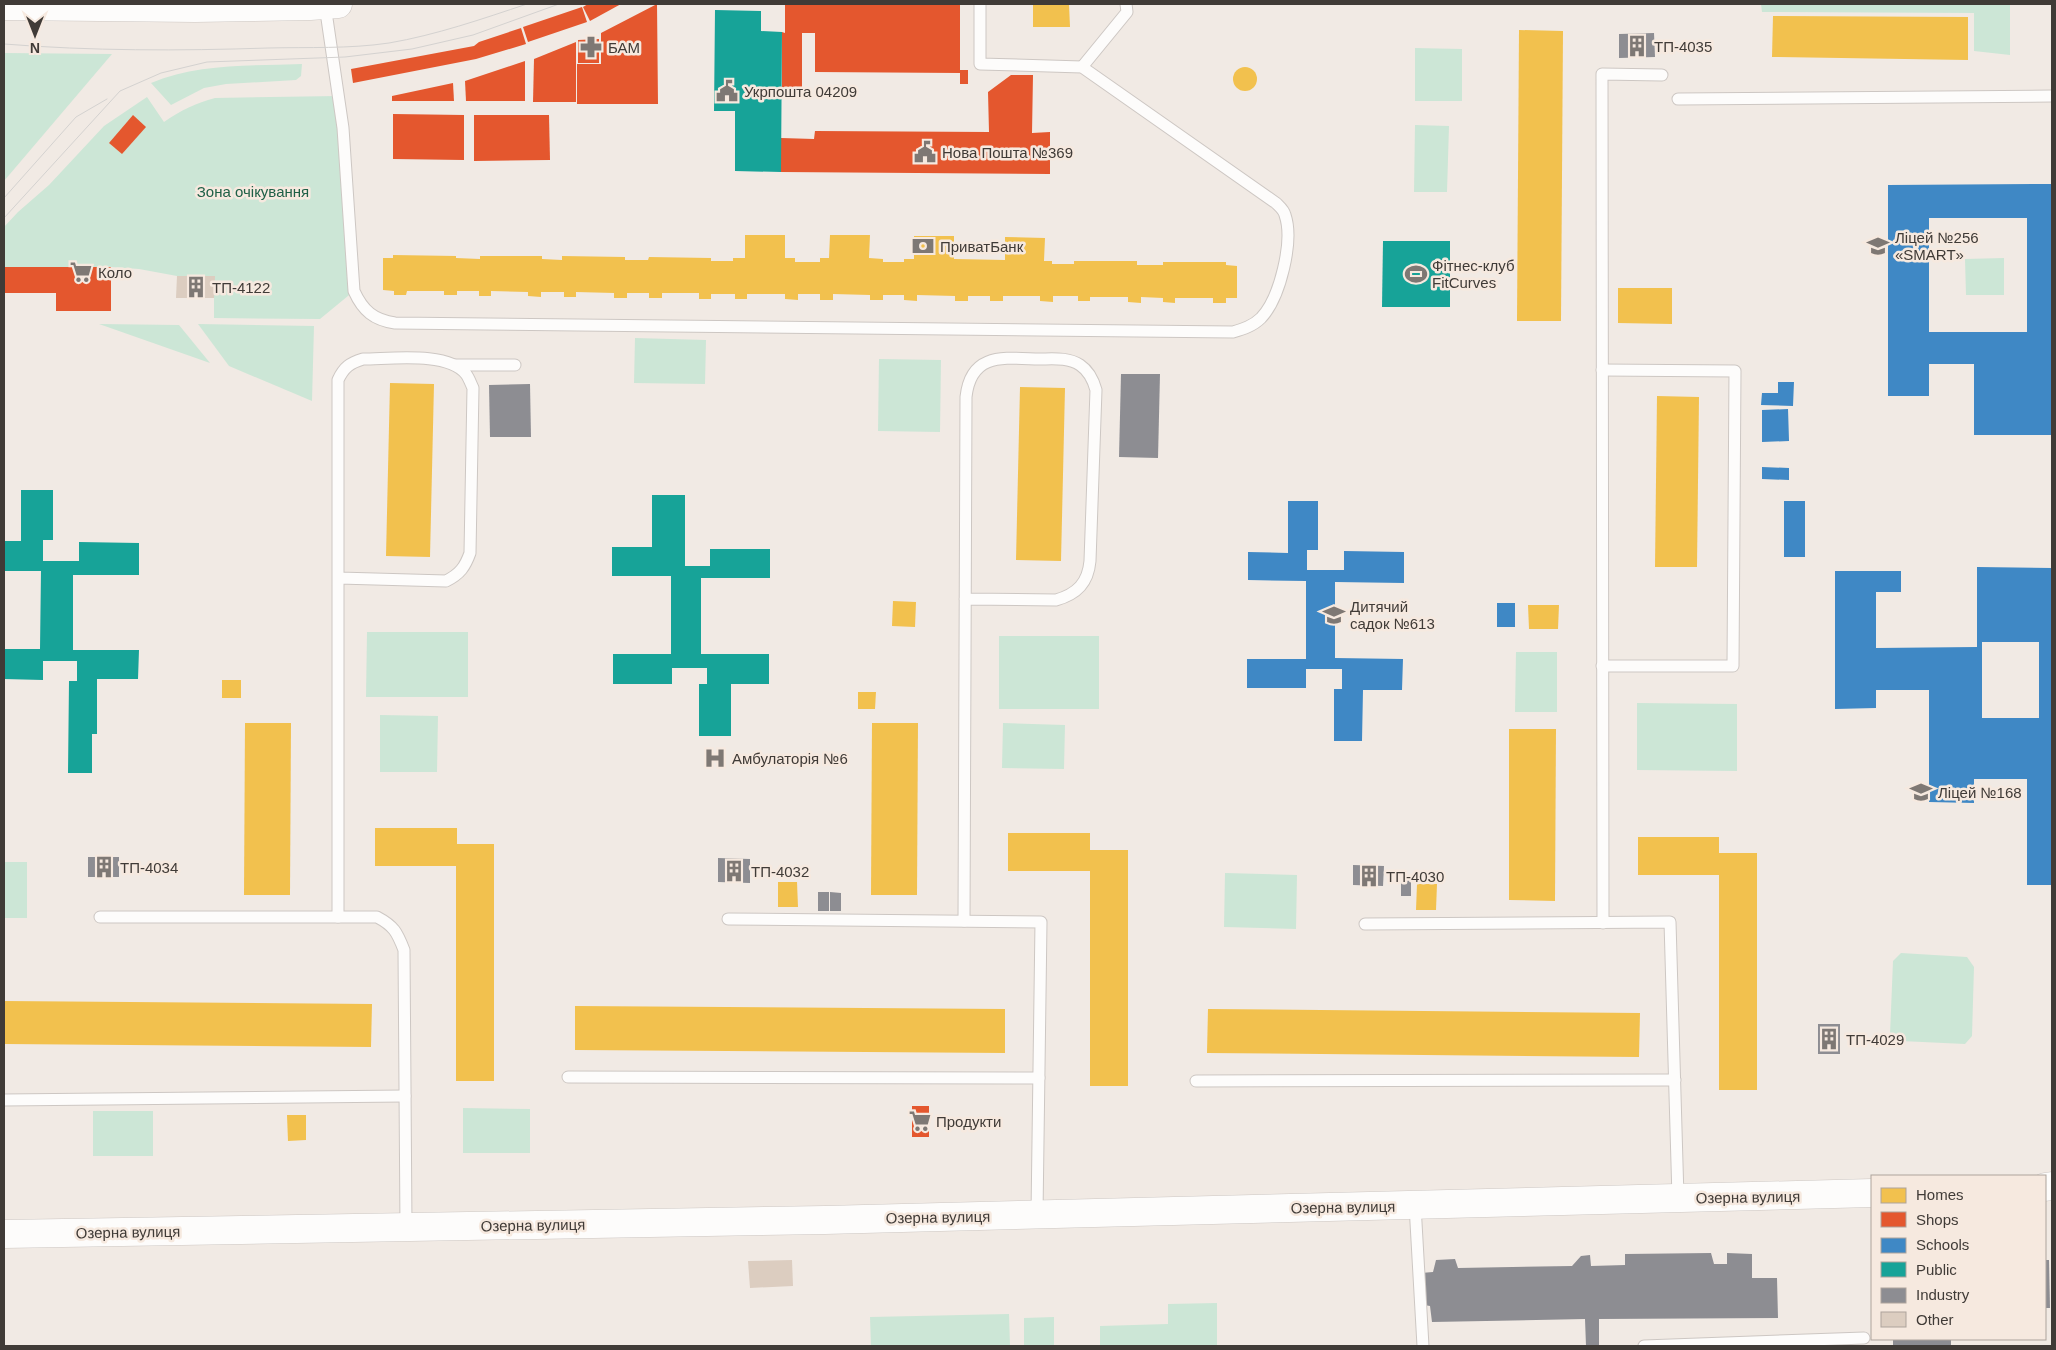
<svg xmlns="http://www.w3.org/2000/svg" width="2056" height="1350" viewBox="0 0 2056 1350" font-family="Helvetica,sans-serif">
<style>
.green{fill:#cce6d6}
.homes{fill:#f2c14e}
.shops{fill:#e4572e}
.schools{fill:#3f88c5;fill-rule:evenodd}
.public{fill:#17a398}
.industry{fill:#8d8d92}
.building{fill:#dccdc0}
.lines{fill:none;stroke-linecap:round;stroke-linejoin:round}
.lane-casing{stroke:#cdc7c3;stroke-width:13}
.secondary-casing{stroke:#cdc7c3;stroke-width:29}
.lane{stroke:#fdfcfb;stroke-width:11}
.secondary{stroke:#fdfcfb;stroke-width:28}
.tram{stroke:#d4d2d0;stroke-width:1}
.labels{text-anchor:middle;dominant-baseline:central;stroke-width:5;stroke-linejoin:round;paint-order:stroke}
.poi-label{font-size:15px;fill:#403b37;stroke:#f6e9df;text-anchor:start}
.park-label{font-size:15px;fill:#1f6047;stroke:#f6e9df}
.street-label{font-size:15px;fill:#403b37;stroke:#f6e9df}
</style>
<rect width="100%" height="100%" fill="#f1eae4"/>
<g class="green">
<polygon points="1761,4 2010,4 2010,55 1974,51 1974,13 1762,12"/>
<polygon points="1415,48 1462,49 1462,101 1415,101"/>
<polygon points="4,53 112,54 4,181"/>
<path d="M302,64L301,76L296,80L226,84L204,88L171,105L151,83C198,63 251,66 302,64Z"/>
<path d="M338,96L354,291L320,319L214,318V276H177L139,269L111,267H4V227L18,212L49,185L104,126L147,97L164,122C181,110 196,103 215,98Z"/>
<polygon points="1415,125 1449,126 1447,192 1414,192"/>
<polygon points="2004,258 2004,295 1966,295 1965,259"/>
<polygon points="99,324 179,325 210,363"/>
<polygon points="198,324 314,326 312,401 229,366"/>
<polygon points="635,338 706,340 705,384 634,383"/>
<polygon points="879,359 941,360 940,432 878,431"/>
<polygon points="367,632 468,632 468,697 366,697"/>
<rect x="999" y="636" width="100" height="73"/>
<polygon points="1516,652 1557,652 1557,712 1515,712"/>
<polygon points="1637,703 1737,704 1737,771 1637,770"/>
<polygon points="380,715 438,716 437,772 380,772"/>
<polygon points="1003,723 1065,725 1064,769 1002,768"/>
<rect x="4" y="862" width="23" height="56"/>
<polygon points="1225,873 1297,875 1296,929 1224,927"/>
<polygon points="1901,953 1967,957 1974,967 1972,1036 1965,1044 1901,1041 1890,1035 1893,961"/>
<polygon points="463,1108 530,1109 530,1153 463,1153"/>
<rect x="93" y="1111" width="60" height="45"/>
<polygon points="1217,1303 1217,1346 1100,1346 1100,1326 1168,1324 1168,1304"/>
<polygon points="1009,1314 1010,1346 871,1346 870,1317"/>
<polygon points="1054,1317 1054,1346 1024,1346 1024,1318"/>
</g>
<g class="homes">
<polygon points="1033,4 1069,4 1070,27 1033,27"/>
<polygon points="1773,16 1968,17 1968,60 1772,57"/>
<polygon points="1519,30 1563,31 1561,321 1517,321"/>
<circle cx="1245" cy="79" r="12"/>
<polygon points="745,235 785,235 785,258 795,258 795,262 820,262 820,258 829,258 830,235 870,235 869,258 883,259 883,262 904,262 904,259 914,259 914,236 954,236 954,259 1005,260 1005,237 1045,238 1044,261 1052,261 1052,264 1074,264 1074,261 1137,261 1137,265 1163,265 1163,262 1226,262 1226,265 1237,266 1237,298 1226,298 1226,303 1213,303 1213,298 1175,298 1175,303 1163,302 1163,298 1141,297 1141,303 1128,302 1128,297 1090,297 1090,301 1078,301 1078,296 1053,296 1053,302 1040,301 1040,296 1003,296 1003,301 990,301 990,296 968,296 968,301 955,301 955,296 917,295 917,301 904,300 904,295 883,295 883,300 870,300 870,295 833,294 833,300 820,300 820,294 798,294 798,300 785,299 785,294 747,294 747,299 735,299 735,294 711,294 711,299 699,299 699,293 662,293 662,298 649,298 649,293 627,293 627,298 614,298 614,293 576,292 576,297 564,297 564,292 541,292 541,297 528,296 528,292 491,291 491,296 479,296 479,291 457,291 457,295 444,295 444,291 407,291 406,295 394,295 394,291 383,290 383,258 393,258 393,255 456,256 456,258 480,259 480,256 542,256 542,259 562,260 562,256 625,257 625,260 648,260 649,257 711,258 711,261 733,261 733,258 745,258"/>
<polygon points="1618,288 1672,288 1672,324 1618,323"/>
<polygon points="390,383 434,384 430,557 386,556"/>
<polygon points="1020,387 1065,388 1061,561 1016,560"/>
<polygon points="1657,396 1699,397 1697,567 1655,567"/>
<polygon points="893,601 916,602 915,627 892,626"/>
<polygon points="1528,605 1559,605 1558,629 1529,629"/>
<rect x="222" y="680" width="19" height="18"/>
<polygon points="858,692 876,692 875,709 858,709"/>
<polygon points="245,723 291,723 290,895 244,895"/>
<polygon points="872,723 918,723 917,895 871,895"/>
<polygon points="1509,729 1556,729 1555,901 1509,900"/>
<polygon points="375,828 457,828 457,844 494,844 494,1081 456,1081 456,866 375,866"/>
<polygon points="1008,833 1090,833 1090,850 1128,850 1128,1086 1090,1086 1090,871 1008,871"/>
<polygon points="1638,837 1719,837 1719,853 1757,853 1757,1090 1719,1090 1719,875 1638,875"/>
<polygon points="778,882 797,882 798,907 778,907"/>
<polygon points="1417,884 1437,884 1436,910 1416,910"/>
<polygon points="4,1001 372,1004 371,1047 4,1044"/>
<polygon points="575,1006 1005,1009 1005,1053 575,1050"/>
<polygon points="1208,1009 1640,1013 1639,1057 1207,1053"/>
<polygon points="287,1115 306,1115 306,1140 288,1141"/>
</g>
<g class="shops">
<polygon points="588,4 621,4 590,21 583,7"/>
<polygon points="657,4 658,104 577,104 577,64 601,64 601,33"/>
<polygon points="785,4 960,4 960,70 968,70 968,84 960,84 960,73 815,72 815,33 802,33 802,91 782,91 782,32 785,33"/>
<polygon points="582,7 587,22 528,42 523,27"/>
<polygon points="521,28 526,44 476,59 353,83 351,69 474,46 479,42"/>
<polygon points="599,39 599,63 578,63 578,40"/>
<polygon points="576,42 576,102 533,102 534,59"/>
<polygon points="525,61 525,101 466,101 465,81"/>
<polygon points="1011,75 1033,75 1032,133 1050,132 1050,174 781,172 781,138 814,139 815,131 989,132 988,92"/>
<polygon points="453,83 454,101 392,101 392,96"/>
<polygon points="393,114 464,115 464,160 393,159"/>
<polygon points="133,115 146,127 122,154 109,143"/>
<polygon points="474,115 549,115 550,160 474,161"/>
<polygon points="4,267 111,267 111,311 56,311 56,293 4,293"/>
<rect x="912" y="1106" width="17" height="31"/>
</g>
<g class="schools">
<path d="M2052,184V435H1974V364H1929V396H1888V185ZM1929,218H2027V332H1929Z"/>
<polygon points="1778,382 1794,382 1793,406 1761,405 1762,393 1778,393"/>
<polygon points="1788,409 1789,441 1762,442 1762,410"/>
<polygon points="1762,467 1789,468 1789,480 1762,479"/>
<polygon points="1288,501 1318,501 1318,550 1307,550 1307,570 1344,570 1344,551 1404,552 1404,583 1335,582 1335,658 1403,659 1402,690 1363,690 1362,741 1334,741 1334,689 1342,689 1342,669 1306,669 1306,688 1247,688 1247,659 1306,659 1306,581 1248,580 1248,552 1288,553"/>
<rect x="1784" y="501" width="21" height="56"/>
<path d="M1977,567L2052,568V885H2027V779H1974V803L1929,802V690H1876V708L1835,709V571H1901V592H1876V648L1977,647ZM1982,642H2039V718H1982Z"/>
<rect x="1497" y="603" width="18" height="24"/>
</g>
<g class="public">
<polygon points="715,10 761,11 761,31 782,32 781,172 735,171 735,111 714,111"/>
<polygon points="1383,241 1450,241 1450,307 1382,307"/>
<polygon points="21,490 53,490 53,540 43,540 43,561 79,561 79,542 139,543 139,575 73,575 73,650 139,650 138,679 97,679 97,734 92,734 92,773 68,773 69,681 77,681 77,661 43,661 43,680 4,679 4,649 40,649 41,571 4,571 4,541 21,541"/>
<polygon points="652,495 685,495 685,566 710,566 710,549 770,549 770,578 701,578 701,654 769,654 769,684 731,684 731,736 699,736 699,684 707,684 707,668 672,668 672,684 613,684 613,654 671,654 671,576 612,576 612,547 652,547"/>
</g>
<g class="industry">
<polygon points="1654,33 1655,57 1619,58 1619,34"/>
<polygon points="1121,374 1160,374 1158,458 1119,457"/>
<polygon points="530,384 531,437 490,437 489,385"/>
<rect x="88" y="857" width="31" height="20"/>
<polygon points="718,858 750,859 750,883 718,882"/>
<polygon points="1353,865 1384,866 1383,886 1353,885"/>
<rect x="1401" y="877" width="10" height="19"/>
<rect x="818" y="892" width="11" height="19"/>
<polygon points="830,892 841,893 841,911 830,911"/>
<rect x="1818" y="1024" width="22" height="30"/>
<polygon points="1711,1253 1714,1264 1727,1264 1727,1253 1752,1254 1752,1278 1777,1278 1778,1318 1599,1319 1599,1346 1586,1346 1585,1319 1432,1322 1430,1306 1424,1305 1421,1273 1433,1272 1436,1260 1455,1259 1458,1268 1572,1266 1581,1256 1590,1255 1591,1266 1625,1265 1625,1254"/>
<polygon points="2045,1260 2049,1260 2050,1308 2045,1308"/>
<rect x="1893" y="1339" width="58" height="7"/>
</g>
<g class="building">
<polygon points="177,276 215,276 214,298 176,298"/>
<polygon points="792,1260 793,1286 750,1288 748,1261"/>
</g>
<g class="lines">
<g class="lane-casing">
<g id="lane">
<path d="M325,5L343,128L354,291C363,311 374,320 395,323L1233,332C1243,329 1253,326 1261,318C1280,298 1294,241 1285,215C1284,210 1279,206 1276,203L1082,67L980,64V4"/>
<polyline points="1082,67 1127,12 1126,4"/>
<polyline points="1678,99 2052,96"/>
<polyline points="455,365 515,365"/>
<polyline points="1602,370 1735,371 1733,666 1602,666"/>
<path d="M100,917H377C394,926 397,932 404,950L406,1227"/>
<path d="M338,917V380C344,367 350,363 363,359C390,359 448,351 466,374C469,378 471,384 473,388L470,553C465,567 460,574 446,581L339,578"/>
<polyline points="728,919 1041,922 1037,1214"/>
<path d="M964,921L966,397C971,352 1004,358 1039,359C1052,359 1068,357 1080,365C1089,371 1093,379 1096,390L1090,561C1088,583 1077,594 1056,600L965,599"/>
<polyline points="1603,923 1602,74 1662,75"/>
<polyline points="1365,924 1670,922 1678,1198"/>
<polyline points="568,1077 1039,1078"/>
<polyline points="1196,1081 1675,1080"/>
<polyline points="4,1100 405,1096"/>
<polyline points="1415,1205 1423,1346"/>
<polyline points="1644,1346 1864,1338"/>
</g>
</g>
<g class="secondary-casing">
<g id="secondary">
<polyline points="4,6 195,8 310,6 338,4"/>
<polyline points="2045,1187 2052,1186"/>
<polyline points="4,1234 825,1220 1872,1193"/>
</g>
</g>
<use href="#lane" class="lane"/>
<use href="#secondary" class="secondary"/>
<g class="tram">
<path d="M4,44C91,51 180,51 268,48C308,47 349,49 389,43C436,35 482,19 527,4"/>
<polyline points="4,198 76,117 107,99"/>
<polyline points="4,218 120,91 161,73 207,62 345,57 412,49 473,35 559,4"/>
</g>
</g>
<defs>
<g id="building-bare" transform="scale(1.725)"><path d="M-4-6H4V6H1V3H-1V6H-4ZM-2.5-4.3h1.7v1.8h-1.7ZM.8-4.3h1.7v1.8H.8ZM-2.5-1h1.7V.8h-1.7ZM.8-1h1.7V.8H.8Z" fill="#7e7874" stroke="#f6e9df" stroke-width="2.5" paint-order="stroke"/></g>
<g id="pharmacy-bare" transform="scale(1.725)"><path d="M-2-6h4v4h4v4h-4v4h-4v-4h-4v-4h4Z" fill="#7e7874" stroke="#f6e9df" stroke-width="2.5" paint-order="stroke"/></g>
<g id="civic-bare" transform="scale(1.725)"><path d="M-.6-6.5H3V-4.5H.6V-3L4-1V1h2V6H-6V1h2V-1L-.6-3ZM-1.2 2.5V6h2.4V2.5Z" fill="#7e7874" stroke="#f6e9df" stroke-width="2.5" paint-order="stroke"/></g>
<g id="bank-bare" transform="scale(1.725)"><path d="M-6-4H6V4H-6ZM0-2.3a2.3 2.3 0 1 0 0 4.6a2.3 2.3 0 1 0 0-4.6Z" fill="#7e7874" stroke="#f6e9df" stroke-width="2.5" paint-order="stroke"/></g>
<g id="school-bare" transform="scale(1.725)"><path d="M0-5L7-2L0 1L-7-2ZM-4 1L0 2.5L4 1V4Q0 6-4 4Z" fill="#7e7874" stroke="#f6e9df" stroke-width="2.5" paint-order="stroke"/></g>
<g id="supermarket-bare" transform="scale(1.725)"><path d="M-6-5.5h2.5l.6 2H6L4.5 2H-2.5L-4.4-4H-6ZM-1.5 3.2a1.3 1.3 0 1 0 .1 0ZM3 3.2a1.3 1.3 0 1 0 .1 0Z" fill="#7e7874" stroke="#f6e9df" stroke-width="2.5" paint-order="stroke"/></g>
<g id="stadium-bare" transform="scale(1.725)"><path d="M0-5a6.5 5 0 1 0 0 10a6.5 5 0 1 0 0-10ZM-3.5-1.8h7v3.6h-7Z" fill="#7e7874" stroke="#f6e9df" stroke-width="2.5" paint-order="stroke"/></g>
<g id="hospital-bare" transform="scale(1.725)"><path d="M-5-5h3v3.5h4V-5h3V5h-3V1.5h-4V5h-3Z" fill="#7e7874" stroke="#f6e9df" stroke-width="2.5" paint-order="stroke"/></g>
</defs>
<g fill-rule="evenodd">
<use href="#building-bare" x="1637" y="46"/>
<use href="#pharmacy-bare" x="591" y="47"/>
<use href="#civic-bare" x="727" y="91"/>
<use href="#civic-bare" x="925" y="152"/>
<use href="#bank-bare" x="923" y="246"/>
<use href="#school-bare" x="1878" y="246"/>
<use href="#supermarket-bare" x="81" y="272"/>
<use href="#stadium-bare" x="1416" y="274"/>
<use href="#building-bare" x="196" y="287"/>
<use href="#school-bare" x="1334" y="615"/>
<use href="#hospital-bare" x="715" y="758"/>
<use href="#school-bare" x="1921" y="792"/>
<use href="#building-bare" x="104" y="867"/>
<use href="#building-bare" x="734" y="871"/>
<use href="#building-bare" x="1369" y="876"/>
<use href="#building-bare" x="1829" y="1039"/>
<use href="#supermarket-bare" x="920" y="1121"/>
</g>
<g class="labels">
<g class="poi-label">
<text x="1654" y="46">ТП-4035</text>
<text x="608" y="47">БАМ</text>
<text x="744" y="91">Укрпошта 04209</text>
<text x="942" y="152">Нова Пошта №369</text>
<text x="1895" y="237">Ліцей №256<tspan x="1895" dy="17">«SMART»</tspan></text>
<text x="940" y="246">ПриватБанк</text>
<text x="1432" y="265">Фітнес-клуб<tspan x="1432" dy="17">FitCurves</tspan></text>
<text x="98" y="272">Коло</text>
<text x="212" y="287">ТП-4122</text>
<text x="1350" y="606">Дитячий<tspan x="1350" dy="17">садок №613</tspan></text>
<text x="732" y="758">Амбулаторія №6</text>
<text x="1938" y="792">Ліцей №168</text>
<text x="120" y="867">ТП-4034</text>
<text x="751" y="871">ТП-4032</text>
<text x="1386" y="876">ТП-4030</text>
<text x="1846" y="1039">ТП-4029</text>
<text x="936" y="1121">Продукти</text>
</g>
<g class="park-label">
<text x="253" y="191">Зона очікування</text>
</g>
<g class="street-label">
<text transform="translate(1748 1197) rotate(-1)">Озерна вулиця</text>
<text transform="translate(1343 1207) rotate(-1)">Озерна вулиця</text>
<text transform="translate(938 1217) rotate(-1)">Озерна вулиця</text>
<text transform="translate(533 1225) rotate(-1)">Озерна вулиця</text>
<text transform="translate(128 1232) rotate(-1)">Озерна вулиця</text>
</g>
</g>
<rect width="2056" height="1350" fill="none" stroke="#403b37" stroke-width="10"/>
<rect x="1871" y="1175" width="175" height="165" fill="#f6e9df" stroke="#ada39c"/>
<rect x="1881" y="1188" width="25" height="15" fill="#f2c14e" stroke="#ada39c"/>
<text x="1916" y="1200" font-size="15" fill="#403b37">Homes</text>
<rect x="1881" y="1212" width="25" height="15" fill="#e4572e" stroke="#ada39c"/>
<text x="1916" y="1225" font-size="15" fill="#403b37">Shops</text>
<rect x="1881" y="1238" width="25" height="15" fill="#3f88c5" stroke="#ada39c"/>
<text x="1916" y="1250" font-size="15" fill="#403b37">Schools</text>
<rect x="1881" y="1262" width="25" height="15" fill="#17a398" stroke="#ada39c"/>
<text x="1916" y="1275" font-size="15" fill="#403b37">Public</text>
<rect x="1881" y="1288" width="25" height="15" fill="#8d8d92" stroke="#ada39c"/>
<text x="1916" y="1300" font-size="15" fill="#403b37">Industry</text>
<rect x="1881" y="1312" width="25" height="15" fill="#dccdc0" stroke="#ada39c"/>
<text x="1916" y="1325" font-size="15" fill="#403b37">Other</text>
<g transform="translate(35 35) rotate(180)" stroke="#f6e9df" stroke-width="4" paint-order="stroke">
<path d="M0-4L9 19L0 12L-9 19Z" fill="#403b37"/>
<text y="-8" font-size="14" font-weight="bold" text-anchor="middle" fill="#403b37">N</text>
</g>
</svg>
